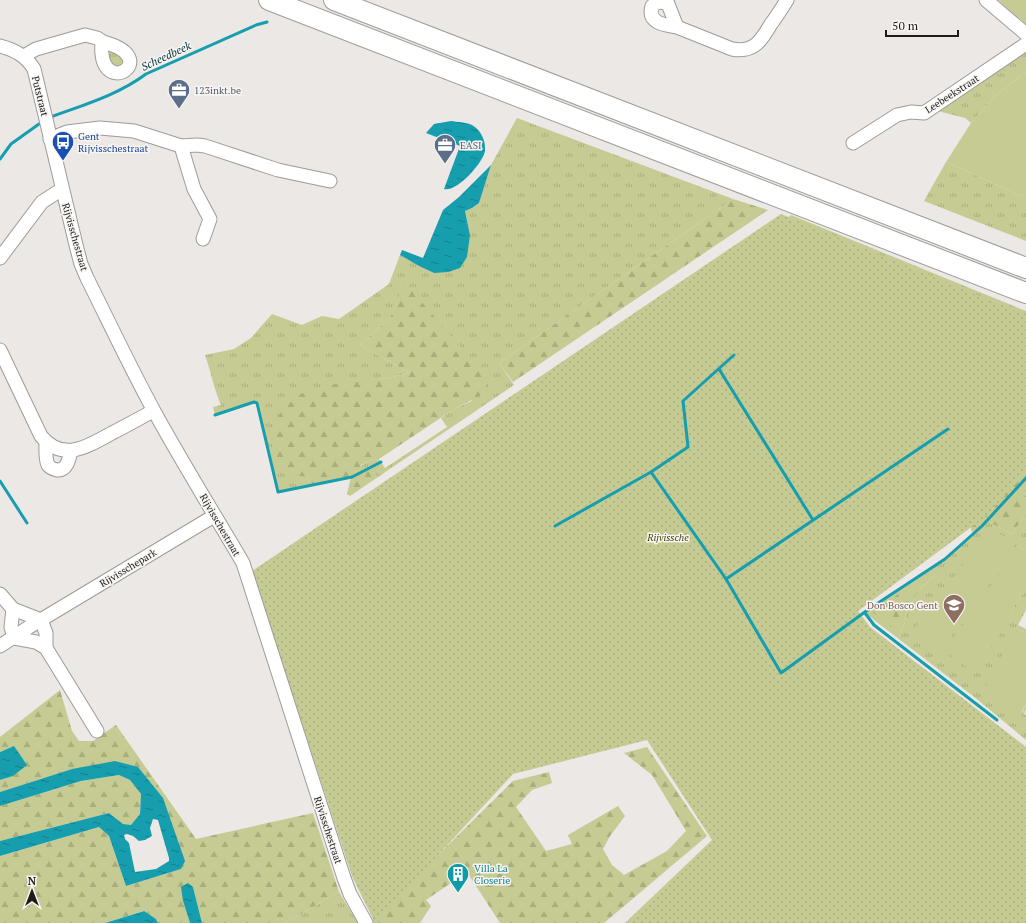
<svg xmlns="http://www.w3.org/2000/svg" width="1026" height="923" viewBox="0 0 1026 923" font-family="'PT Serif',serif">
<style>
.grass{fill:url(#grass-tufts);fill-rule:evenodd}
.forest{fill:url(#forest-firs)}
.park{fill:url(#park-dots)}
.pitch{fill:#c5cb92}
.water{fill:url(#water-ripples);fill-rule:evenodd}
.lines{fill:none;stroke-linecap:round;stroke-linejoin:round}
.stream{stroke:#169eaf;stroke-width:3}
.minor-casing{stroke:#9e9b98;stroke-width:15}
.highway-casing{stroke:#9e9b98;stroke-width:22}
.minor{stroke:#fff;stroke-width:13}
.highway{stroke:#fff;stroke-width:20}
.labels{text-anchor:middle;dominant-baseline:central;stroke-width:3;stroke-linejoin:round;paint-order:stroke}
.service-label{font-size:10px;fill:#4e5e75;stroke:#f9f5f2;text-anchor:start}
.street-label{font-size:10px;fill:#1e1d1b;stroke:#f9f5f2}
.transit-label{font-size:10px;fill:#164399;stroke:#f9f5f2;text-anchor:start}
.park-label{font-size:10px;font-style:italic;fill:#3f4200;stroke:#f9f5f2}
.education-label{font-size:10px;fill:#785e54;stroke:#f9f5f2;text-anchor:end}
.culture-label{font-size:10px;fill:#0d838f;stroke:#f9f5f2;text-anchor:start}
.water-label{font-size:11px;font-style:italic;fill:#00373e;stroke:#f9f5f2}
</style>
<defs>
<pattern id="grass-tufts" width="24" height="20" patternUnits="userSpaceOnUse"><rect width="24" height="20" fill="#c5cb92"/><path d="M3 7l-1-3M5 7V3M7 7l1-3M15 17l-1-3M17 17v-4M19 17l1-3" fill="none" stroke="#a9ae7d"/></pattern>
<pattern id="forest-firs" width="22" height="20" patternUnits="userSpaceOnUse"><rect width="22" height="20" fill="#c5cb92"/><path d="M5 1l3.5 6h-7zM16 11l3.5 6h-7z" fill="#a9ae7d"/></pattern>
<pattern id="park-dots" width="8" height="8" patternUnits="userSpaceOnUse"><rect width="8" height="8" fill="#c5cb92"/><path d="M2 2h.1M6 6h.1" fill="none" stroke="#a9ae7d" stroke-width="1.8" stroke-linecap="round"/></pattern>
<pattern id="water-ripples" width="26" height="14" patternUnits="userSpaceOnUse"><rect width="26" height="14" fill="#169eaf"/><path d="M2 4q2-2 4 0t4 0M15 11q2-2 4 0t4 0" fill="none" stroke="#13808e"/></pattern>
</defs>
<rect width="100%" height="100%" fill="#ebe8e5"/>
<g class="grass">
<polygon points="104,48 123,55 125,66 112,70"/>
<polygon points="1026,50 1026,72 996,95 971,123 965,118 934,110"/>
<path d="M517,118L733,199L499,363L514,385L378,477L360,467L368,461L379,459L385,468L447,427L441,418L454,409L472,401L405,284L390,318L360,345L410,373L377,380L296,476H305L312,485L278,492L257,403L254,402L215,415L213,407L221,405C214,389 211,372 205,355L234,349L251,338L272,314L302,325L322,316L339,319L389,284L400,255L419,266L434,273L470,235L465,211L472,208L479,203L491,165Z"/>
<polygon points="946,162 1026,198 1026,241 924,201"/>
<polygon points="791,215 1026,311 1026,329 785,221"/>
<path d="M1026,514V551L1018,546L1011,611L1026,588V610L1018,625L1026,629V633L1016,628L1022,713L1026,704V709L1024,714L1026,715V740L973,696L865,613L869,609L945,559L987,521L1012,534ZM935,575L919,590L917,594L909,609L906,612L905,622L901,632L873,612Z"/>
<polygon points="339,892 358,923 285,923"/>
</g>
<g class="forest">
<polygon points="733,199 768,210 513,382 499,363"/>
<polygon points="405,283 484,374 488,392 454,409 379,459 368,461 360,466 378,477 350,496 347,494 351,477 312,485 305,476 296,476 282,473 273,446 272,425 284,408 302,393 335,384 377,380 410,373 360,345 390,318"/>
<polygon points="1026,450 1026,514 1012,534 987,521 973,534 955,490"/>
<polygon points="935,569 936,571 935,575 919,590 909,609 906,612 905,622 901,632 899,632 872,612"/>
<polygon points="60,690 72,731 79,741 93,741 116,725 196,839 313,813 339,892 285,923 202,923 193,887 183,901 190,923 158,923 156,919 143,911 105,923 0,923 0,856 99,827 109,836 126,886 181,869 138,767 72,769 0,792 0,780 13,776 4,750 0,752 0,737"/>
<polygon points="647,747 707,836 604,923 500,923 467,872 426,900 431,906 420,923 374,923 372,920 513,781 549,772 552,783 532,790 516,807 546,851 572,844 568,835 618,806 625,816 610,836 603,849 612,865 624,875 667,851 686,831 652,775 624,753"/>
<polygon points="119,775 130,780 141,794 140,814 131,826 123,824 109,813 0,841 0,806 81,781"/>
</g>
<polygon class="park" points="781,214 1026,315 1026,473 985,517 858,611 870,627 1026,747 1026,923 625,923 712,840 647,740 513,774 375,923 352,876 252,571"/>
<g class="pitch">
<polygon points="998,0 1026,0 1026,24"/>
<polygon points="1026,72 1026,198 946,162 971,123 996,95"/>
<polygon points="989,527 1016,544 984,592 958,572"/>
<polygon points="1018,546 1026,551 1026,588 1011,611 986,593"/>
<polygon points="956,574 982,594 942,649 914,629"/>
<polygon points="985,595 1013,616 973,672 944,650"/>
<polygon points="1016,628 1026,633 1026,704 1021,713 983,692"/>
</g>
<g class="water">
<path d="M451,121C457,122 466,122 472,125C481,130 486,141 485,151C483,163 456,193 444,189L460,146L426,133L434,124Z"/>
<polygon points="491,165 479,203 472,208 465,211 470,235 467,257 460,268 448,272 434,273 419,266 400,255 402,250 423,258 443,210 459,197"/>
<polygon points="14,746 27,765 13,776 0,780 0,752"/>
<path d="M115,761L138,767L163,798L185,861L181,869L126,886L109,836L99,827L0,856V841L109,813L123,824L131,825L140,814L141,794L130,780L119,775L81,781L0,806V792L72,769ZM153,819L158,820L169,858V861L156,869L135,872L129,843L125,839L124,835L127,834L133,836L139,841L145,840L152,836L150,828Z"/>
<polygon points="188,883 193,887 202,923 190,923 183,901 181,887"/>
<polygon points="144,911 156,919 158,923 105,923"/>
</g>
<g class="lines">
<g class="stream">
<path d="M51,117C83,105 118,95 146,74L256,25L267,22"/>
<polyline points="0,159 11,144 39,124"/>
<polyline points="734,355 683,401 688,447 651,472 726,579 781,673 869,609 945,559 982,526 1026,478"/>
<polyline points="719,369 813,520"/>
<polyline points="215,415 254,402 257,403 278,492 352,477 381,462"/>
<polyline points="0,481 27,523"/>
<polyline points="555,526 651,472"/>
<polyline points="726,579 948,429"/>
<polyline points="865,613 874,625 997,720"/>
</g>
<g class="minor-casing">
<g id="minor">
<polyline points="986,0 1026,34"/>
<path d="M677,27L668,4C661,1 657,2 652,6C647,23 664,25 677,27L732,49C754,53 761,41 771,24C777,16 782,8 787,0"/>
<path d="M103,42C158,56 113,92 103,60C102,54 100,48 103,42Z"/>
<path d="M0,46C15,50 26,56 34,69L76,245L81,264L87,278C109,322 130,367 154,411C182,462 213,512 243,563L344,878L350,894L366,923"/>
<polyline points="24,56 36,49 85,35 97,38 103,42"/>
<polyline points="50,139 67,132 100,128 134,131 181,146 197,145 205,146 278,170 330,181"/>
<polyline points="853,143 897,115 911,112 924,113 1026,44"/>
<polyline points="181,146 194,189 210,219 203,239"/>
<polyline points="0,258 42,202 62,189"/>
<path d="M0,350L41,436C63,463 88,446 112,433C126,426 140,418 153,411"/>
<path d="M46,442C46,449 45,459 48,465C50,468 53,469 57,470C67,471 69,459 71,451"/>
<polyline points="0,594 13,609 41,620 46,633 46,648 97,731"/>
<polyline points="13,609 11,627 14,638 36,642 46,648"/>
<polyline points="0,646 29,627 214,516"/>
</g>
</g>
<g class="highway-casing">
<g id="highway">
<polyline points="269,0 1026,293"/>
<polyline points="334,0 1026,268"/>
</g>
</g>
<use href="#minor" class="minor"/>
<use href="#highway" class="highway"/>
</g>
<defs>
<g id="office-pin" transform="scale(1.15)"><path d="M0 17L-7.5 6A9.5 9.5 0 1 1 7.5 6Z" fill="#5c6f8a" stroke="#f9f5f2"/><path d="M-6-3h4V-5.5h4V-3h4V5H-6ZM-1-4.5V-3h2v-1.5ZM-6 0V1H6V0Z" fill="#fff"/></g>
<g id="bus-pin" transform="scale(1.15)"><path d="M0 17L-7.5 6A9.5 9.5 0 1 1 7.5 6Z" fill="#1a4fb4" stroke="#f9f5f2"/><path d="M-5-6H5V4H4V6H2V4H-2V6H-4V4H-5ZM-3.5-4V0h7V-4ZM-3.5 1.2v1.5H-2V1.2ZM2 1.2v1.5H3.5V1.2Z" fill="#fff"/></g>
<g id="school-pin" transform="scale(1.15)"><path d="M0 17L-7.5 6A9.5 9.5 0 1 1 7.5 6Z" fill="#8d6e63" stroke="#f9f5f2"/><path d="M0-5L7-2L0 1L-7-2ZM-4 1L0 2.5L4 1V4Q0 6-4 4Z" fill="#fff"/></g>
<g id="building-pin" transform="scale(1.15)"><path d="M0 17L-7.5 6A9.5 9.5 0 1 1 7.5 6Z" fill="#0f9aa8" stroke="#f9f5f2"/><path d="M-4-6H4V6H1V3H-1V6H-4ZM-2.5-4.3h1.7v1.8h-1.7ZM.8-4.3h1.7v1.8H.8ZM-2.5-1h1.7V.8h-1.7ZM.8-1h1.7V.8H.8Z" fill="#fff"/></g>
</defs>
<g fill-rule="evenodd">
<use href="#office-pin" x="179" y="90"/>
<use href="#bus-pin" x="63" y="142"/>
<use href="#office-pin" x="445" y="145"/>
<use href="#school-pin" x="954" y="605"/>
<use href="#building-pin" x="458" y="874"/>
</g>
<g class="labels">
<g class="service-label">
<text x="194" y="90">123inkt.be</text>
<text x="460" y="145">EASI</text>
</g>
<g class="street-label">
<text transform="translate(952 94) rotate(-33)">Leebeekstraat</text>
<text transform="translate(40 96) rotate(76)">Putstraat</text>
<text transform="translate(75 237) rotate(74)">Rijvisschestraat</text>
<text transform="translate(220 525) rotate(60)">Rijvisschestraat</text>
<text transform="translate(128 568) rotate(-31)">Rijvisschepark</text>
<text transform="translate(328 830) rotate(72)">Rijvisschestraat</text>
</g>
<g class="transit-label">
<text x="78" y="136">Gent<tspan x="78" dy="12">Rijvisschestraat</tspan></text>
</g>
<g class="park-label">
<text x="668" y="537">Rijvissche</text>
</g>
<g class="education-label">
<text x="938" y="605">Don Bosco Gent</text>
</g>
<g class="culture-label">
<text x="474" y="868">Villa La<tspan x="474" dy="12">Closerie</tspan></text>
</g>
<g class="water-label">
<text transform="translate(166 56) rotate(-25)">Scheedbeek</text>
</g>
</g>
<g transform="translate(32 891)" stroke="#f9f5f2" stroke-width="3" paint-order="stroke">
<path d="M0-3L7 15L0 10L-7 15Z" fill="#1e1d1b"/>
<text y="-6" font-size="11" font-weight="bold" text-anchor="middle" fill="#1e1d1b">N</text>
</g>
<path d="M886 30v6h72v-6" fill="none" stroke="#1e1d1b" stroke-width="2"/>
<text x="892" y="30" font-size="12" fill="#1e1d1b" stroke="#f9f5f2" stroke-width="3" paint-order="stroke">50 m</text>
</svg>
